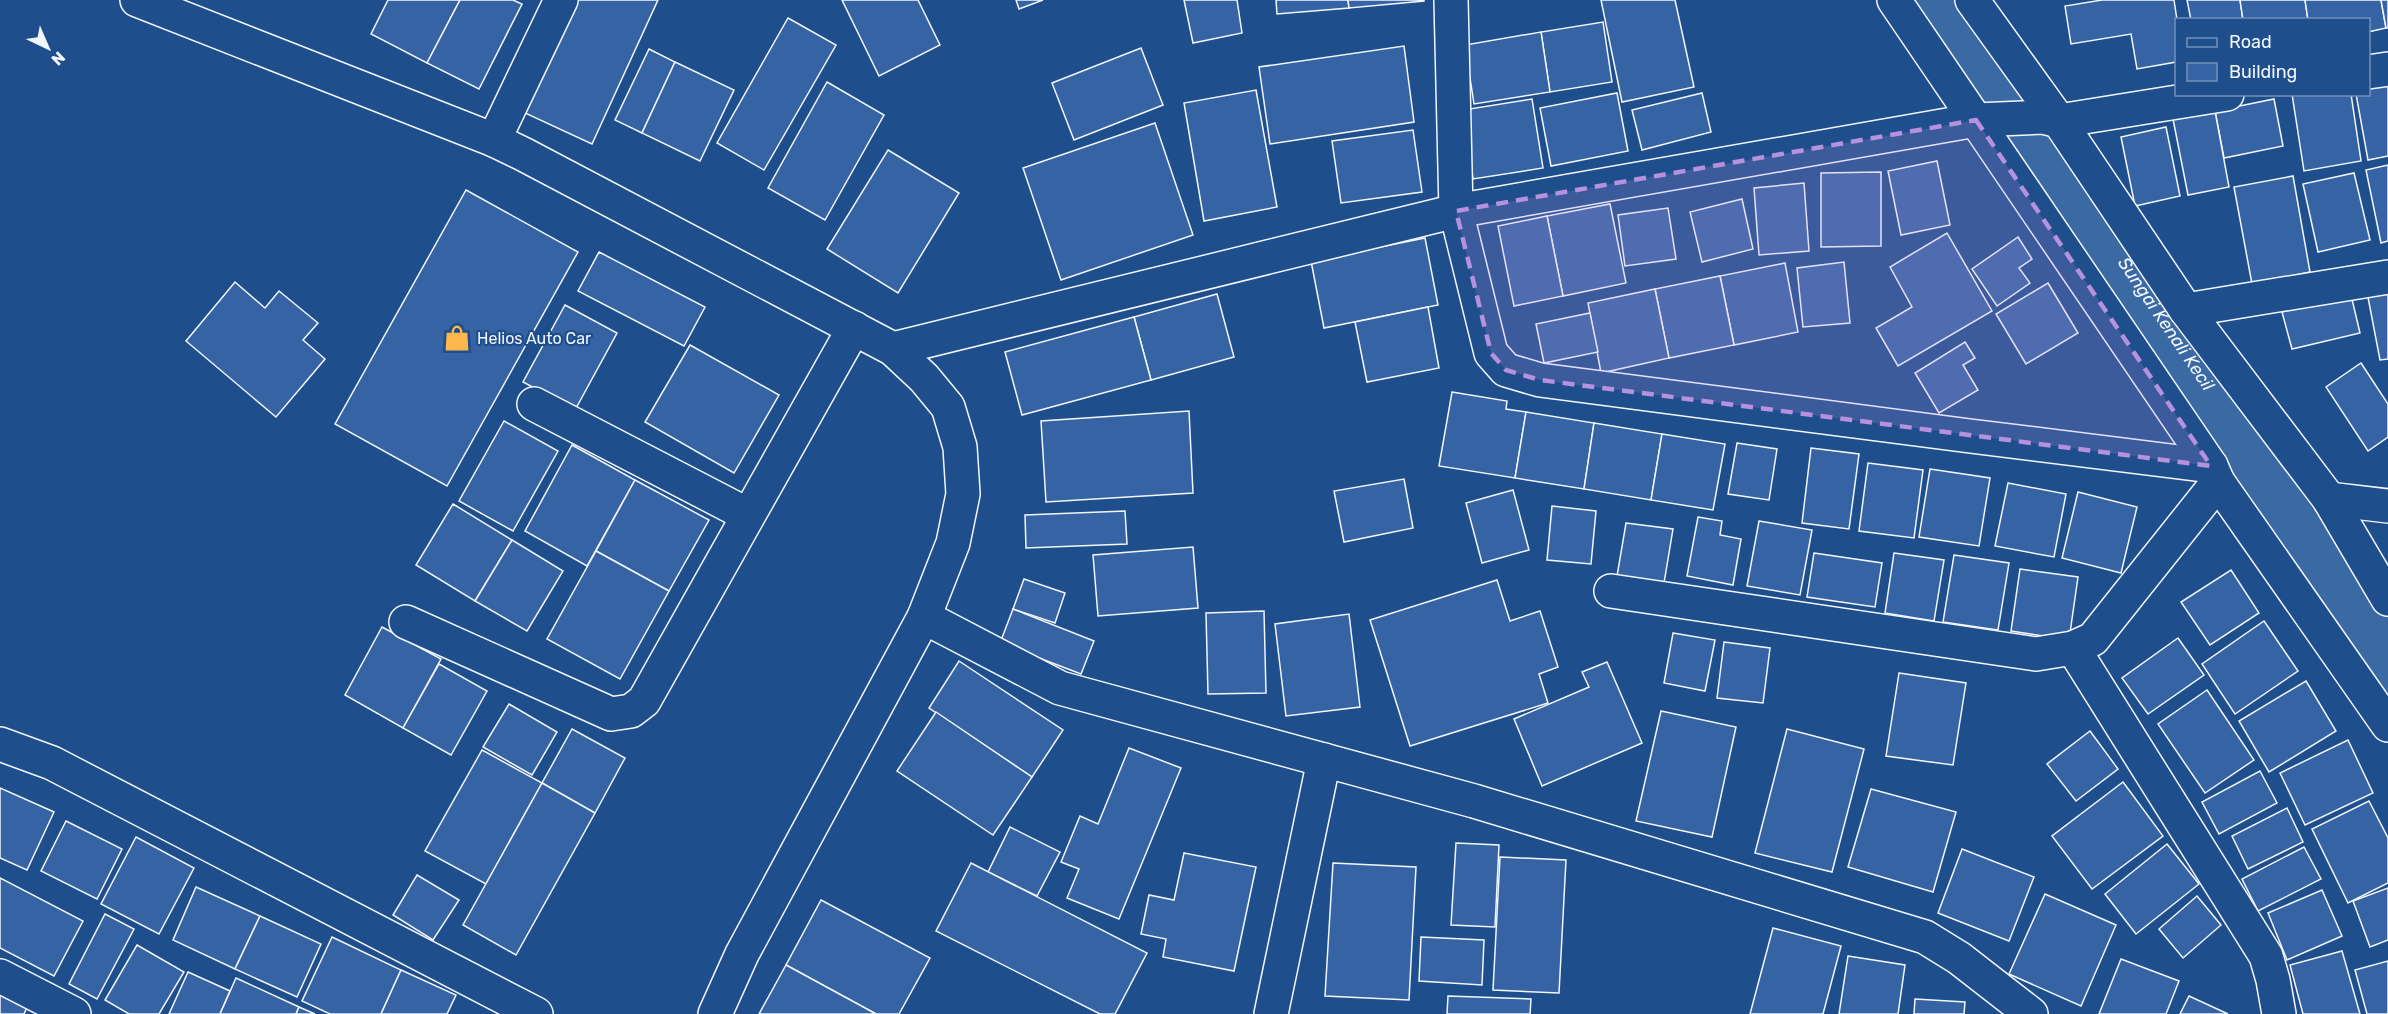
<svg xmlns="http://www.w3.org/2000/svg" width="2388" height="1014" viewBox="0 0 2388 1014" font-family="Rubik,sans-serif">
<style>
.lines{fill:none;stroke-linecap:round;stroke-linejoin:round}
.river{stroke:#3b69a3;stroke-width:81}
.building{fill:#3563a3;stroke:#f2f6ff;stroke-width:1.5}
.minor-casing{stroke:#f2f6ff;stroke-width:36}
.tertiary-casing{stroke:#f2f6ff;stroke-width:36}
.minor{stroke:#1f4e8c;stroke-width:33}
.tertiary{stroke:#1f4e8c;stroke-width:33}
.marked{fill:#b691df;fill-opacity:0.2;stroke:#b691df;stroke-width:4.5;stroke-dasharray:12 8;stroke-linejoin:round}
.labels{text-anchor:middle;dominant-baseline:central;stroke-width:4.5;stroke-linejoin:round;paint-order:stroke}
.poi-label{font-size:16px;fill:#f2f6ff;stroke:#1f4e8c;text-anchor:start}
.water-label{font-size:18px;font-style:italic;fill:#f2f6ff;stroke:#1f4e8c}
</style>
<rect width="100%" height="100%" fill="#1f4e8c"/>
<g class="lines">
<path class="river" id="s1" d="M1942,0L1974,41L2388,651"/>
</g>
<g class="building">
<polygon points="388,0 460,0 427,63 371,34"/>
<polygon points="460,0 513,0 522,4 479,89 427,63"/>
<polygon points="576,0 658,0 592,144 525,113"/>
<polygon points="842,0 918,0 940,45 879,76"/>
<polygon points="1016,0 1043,0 1019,9"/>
<polygon points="1184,0 1237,0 1242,33 1193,43"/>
<polygon points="1276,0 1348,0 1349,8 1277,14"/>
<polygon points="1348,0 1424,0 1424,1 1349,8"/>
<polygon points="1601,0 1675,0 1694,87 1622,102"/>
<polygon points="2102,0 2174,0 2177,20 2176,62 2137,69 2131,34 2071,44 2065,6"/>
<polygon points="2187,0 2240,0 2243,20 2191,20"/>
<polygon points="2240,0 2305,0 2308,20 2243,20"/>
<polygon points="2305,0 2381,0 2386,28 2368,32 2368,20 2308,20"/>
<polygon points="2381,0 2388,0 2388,28 2386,28"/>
<polygon points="788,18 836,45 764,170 717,143"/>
<polygon points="1603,22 1612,82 1550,92 1541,32"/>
<polygon points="1541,32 1550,92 1474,104 1465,45"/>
<polygon points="1404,46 1414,122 1270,144 1259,67"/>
<polygon points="1141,48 1163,105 1074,140 1052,83"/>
<polygon points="649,49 675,62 642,133 615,120"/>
<polygon points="675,62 734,90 700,161 642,133"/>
<polygon points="2388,81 2388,156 2368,160 2356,94 2368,94 2368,85"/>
<polygon points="827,82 884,115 825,220 768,188"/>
<polygon points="1256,90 1277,207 1204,221 1184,103"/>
<polygon points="1617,93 1628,151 1551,166 1540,108"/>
<polygon points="1702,93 1711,132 1642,150 1632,110"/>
<polygon points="2292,94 2351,94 2361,161 2304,171"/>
<polygon points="1532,99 1543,168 1473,179 1463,110"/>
<polygon points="2274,99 2283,146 2224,158 2215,111"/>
<polygon points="2215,111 2229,187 2188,195 2173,119"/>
<polygon points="1155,123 1193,235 1061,280 1023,168"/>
<polygon points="2166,127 2180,196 2135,206 2121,137"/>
<polygon points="1413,130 1422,192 1341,203 1332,141"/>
<polygon points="888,150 959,193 898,293 827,249"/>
<polygon points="1937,161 1950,225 1901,235 1888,171"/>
<polygon points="2388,165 2388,241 2381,243 2366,170"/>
<polygon points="1881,172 1881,246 1821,247 1821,173"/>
<polygon points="2354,173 2370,240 2318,252 2303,184"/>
<polygon points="2293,176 2310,272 2252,284 2234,187"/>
<polygon points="1804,183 1809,251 1759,255 1754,188"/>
<polygon points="466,190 578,252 447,486 335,424"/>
<polygon points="1742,199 1753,249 1702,262 1690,212"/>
<polygon points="1610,204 1626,283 1563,296 1547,216"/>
<polygon points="1668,208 1676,259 1625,266 1618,215"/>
<polygon points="1547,216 1563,296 1514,306 1498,226"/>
<polygon points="1947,233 1992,311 1898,366 1876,328 1912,307 1890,267"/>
<polygon points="2018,237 2032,259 2019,268 2030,283 1997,306 1972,269"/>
<polygon points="1425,238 1438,305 1324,328 1311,261"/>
<polygon points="599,252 705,307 684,346 578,291"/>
<polygon points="1844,262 1850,323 1803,327 1797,268"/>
<polygon points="1785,263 1798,332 1734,345 1720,276"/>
<polygon points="1720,276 1734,345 1669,358 1655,289"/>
<polygon points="235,282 265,308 279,291 318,323 303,340 325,359 276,417 186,341"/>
<polygon points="2048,283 2078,333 2026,364 1996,314"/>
<polygon points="2388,288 2388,359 2380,360 2367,292"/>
<polygon points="1655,289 1669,358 1601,373 1588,303"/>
<polygon points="1217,294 1234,357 1151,380 1134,317"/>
<polygon points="2351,295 2360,333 2292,349 2282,312"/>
<polygon points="565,305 617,333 575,410 523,382"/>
<polygon points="1428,307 1439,368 1367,382 1355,322"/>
<polygon points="1590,313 1598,352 1544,363 1536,324"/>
<polygon points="1134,317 1151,380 1022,415 1005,352"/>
<polygon points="1965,342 1975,358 1963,365 1978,390 1939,413 1915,373"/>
<polygon points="690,345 779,395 734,473 645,422"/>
<polygon points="2361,363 2388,404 2388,437 2368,451 2326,387"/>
<polygon points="1452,392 1507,401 1506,409 1526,412 1515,478 1439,466"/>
<polygon points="1189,411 1193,493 1046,502 1041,421"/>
<polygon points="1526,412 1594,423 1584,489 1515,478"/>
<polygon points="504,421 558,451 513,531 459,501"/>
<polygon points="1594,423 1662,434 1651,500 1584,489"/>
<polygon points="1662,434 1725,444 1713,510 1651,500"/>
<polygon points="1737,443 1777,449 1769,500 1728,494"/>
<polygon points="572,445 635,480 587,566 525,531"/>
<polygon points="1811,448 1859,454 1849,529 1802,523"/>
<polygon points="1868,463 1923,470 1914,538 1859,531"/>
<polygon points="1930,469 1990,478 1979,546 1919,537"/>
<polygon points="1404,479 1413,528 1344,542 1334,491"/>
<polygon points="635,480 709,520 669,591 596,551"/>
<polygon points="2008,483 2066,494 2054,557 1995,546"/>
<polygon points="1513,490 1529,550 1482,563 1466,503"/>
<polygon points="2078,492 2137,507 2121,573 2062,558"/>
<polygon points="453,504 512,540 475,601 416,565"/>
<polygon points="1552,506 1596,511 1591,564 1547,560"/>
<polygon points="1125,511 1127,544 1026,548 1025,515"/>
<polygon points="1698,517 1722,521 1720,535 1741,539 1733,585 1687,576"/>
<polygon points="1759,521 1812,530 1800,595 1747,586"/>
<polygon points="1626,523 1673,529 1664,583 1617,576"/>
<polygon points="512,540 563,571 527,631 475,601"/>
<polygon points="1193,547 1198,608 1098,616 1093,555"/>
<polygon points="596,551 669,591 620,679 547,639"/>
<polygon points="1814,553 1882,563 1875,607 1807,597"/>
<polygon points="1894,553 1944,560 1934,621 1885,613"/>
<polygon points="1954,555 2009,563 1998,630 1943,622"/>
<polygon points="2020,569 2078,577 2069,640 2011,631"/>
<polygon points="2231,570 2259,613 2210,645 2181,602"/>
<polygon points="1024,579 1065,593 1055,623 1013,609"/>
<polygon points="1497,580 1510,621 1540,611 1558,667 1539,674 1548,703 1410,746 1370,620"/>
<polygon points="1013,609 1094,641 1081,674 1000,643"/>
<polygon points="1264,611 1266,693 1208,694 1206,613"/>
<polygon points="1349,614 1360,707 1286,716 1275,624"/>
<polygon points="2264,621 2298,671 2235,714 2202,664"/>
<polygon points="382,627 441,659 403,728 345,695"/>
<polygon points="1673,633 1715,640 1705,691 1664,683"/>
<polygon points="2178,638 2204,675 2148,714 2122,678"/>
<polygon points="1724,642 1770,648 1763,703 1717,698"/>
<polygon points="959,661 1063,730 1032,777 929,708"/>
<polygon points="1607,662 1642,743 1542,786 1514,719 1589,687 1582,672"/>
<polygon points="439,664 487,691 451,755 403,728"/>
<polygon points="1899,673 1966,683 1953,765 1886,756"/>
<polygon points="2306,681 2336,731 2269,772 2239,721"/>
<polygon points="2207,690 2254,760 2205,793 2158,724"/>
<polygon points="509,704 557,732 532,775 483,747"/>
<polygon points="1661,711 1736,727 1712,837 1636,821"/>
<polygon points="936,712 1032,777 993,835 897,771"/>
<polygon points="572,729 625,758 595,813 542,783"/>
<polygon points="1787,729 1864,749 1832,872 1755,853"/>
<polygon points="2090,731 2118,769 2076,801 2047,764"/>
<polygon points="2348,740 2373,793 2305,825 2280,773"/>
<polygon points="1129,748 1181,768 1119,919 1067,898 1079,869 1061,862 1080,816 1098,824"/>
<polygon points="482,750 542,783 486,884 425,851"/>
<polygon points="2260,771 2277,803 2219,834 2202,802"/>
<polygon points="2123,782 2163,836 2092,889 2052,836"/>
<polygon points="542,783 595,813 516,955 463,925"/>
<polygon points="0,788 54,812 27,870 0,858"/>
<polygon points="1871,789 1956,812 1933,892 1848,867"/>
<polygon points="2369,801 2388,838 2388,883 2348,903 2312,829"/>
<polygon points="2287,808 2303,842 2248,869 2232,836"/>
<polygon points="66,821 122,849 97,899 41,871"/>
<polygon points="1010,827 1060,852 1037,896 988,872"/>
<polygon points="136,837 194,868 159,934 101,904"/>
<polygon points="1456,843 1499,845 1495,927 1451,925"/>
<polygon points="2167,844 2199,884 2136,934 2105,894"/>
<polygon points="2304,847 2321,879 2258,911 2242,879"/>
<polygon points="1962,849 2034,877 2009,941 1938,913"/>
<polygon points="1184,853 1256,867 1234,971 1163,957 1166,939 1141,934 1149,895 1174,900"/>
<polygon points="1500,857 1566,860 1559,993 1493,990"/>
<polygon points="971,863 1147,953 1115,1014 1100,1014 936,931"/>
<polygon points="1333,863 1416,867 1409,1000 1325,996"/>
<polygon points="417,875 459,900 433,940 393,915"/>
<polygon points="0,878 83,921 54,976 0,948"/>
<polygon points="196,887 260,916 235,969 173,940"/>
<polygon points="2388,888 2388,940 2370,947 2353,901"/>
<polygon points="2322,890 2342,936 2287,960 2268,913"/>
<polygon points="2045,894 2116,925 2081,1006 2009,974"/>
<polygon points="2197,896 2221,925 2183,958 2159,929"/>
<polygon points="821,900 930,958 899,1014 876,1014 786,965"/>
<polygon points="105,914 134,929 97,999 69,984"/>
<polygon points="260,916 321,944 297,997 235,969"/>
<polygon points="1773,928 1841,946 1823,1014 1750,1014"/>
<polygon points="332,937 401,970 381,1014 330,1014 302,1001"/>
<polygon points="1421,937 1484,940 1482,985 1419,981"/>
<polygon points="137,945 184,972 159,1014 129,1014 105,1000"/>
<polygon points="2342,951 2360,1014 2303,1014 2290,965"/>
<polygon points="1848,956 1905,965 1898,1014 1839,1014"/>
<polygon points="2121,959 2179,981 2166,1014 2099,1014"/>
<polygon points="2388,961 2388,1014 2367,1014 2355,970"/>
<polygon points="786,965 876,1014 759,1014"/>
<polygon points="401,970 456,995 447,1014 381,1014"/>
<polygon points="188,972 230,991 220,1014 169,1014"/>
<polygon points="236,978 299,1007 296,1014 220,1014"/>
<polygon points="0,992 28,1005 24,1014 0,1014"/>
<polygon points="1448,996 1531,999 1530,1014 1447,1014"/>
<polygon points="2189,996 2228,1014 2180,1014"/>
<polygon points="1915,999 1965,1002 1964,1014 1914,1014"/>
<polygon points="299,1007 315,1014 296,1014"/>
</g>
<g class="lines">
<g class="minor-casing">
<g id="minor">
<polyline points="1451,0 1456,211 1491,353 1506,370 1540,380 1970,436 2211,466"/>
<polyline points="1894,0 2211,466 2218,482 2388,725"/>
<polyline points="1972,0 2059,121 2186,310 2329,499 2388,599"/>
<polyline points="2368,72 2388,69"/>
<polyline points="494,140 561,0"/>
<polyline points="2186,310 2388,277"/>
<polyline points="893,349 1456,211 1976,120 2043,117 2059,121 2227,94"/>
<polyline points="534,404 748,515"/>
<polyline points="2329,499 2388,506"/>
<polyline points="1611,591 2036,654 2073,648 2093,639 2218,482"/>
<polyline points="924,617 1060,688 1474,801 1925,937 1959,958 2031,1014"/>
<polyline points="406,622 611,714 631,711 644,701 854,328"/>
<polyline points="2073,648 2266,956 2273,980 2279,1014"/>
<polyline points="0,744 52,763 536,1014"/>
<polyline points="0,976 74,1014"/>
<polyline points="1271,1014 1324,760"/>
</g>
</g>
<g class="tertiary-casing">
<polyline id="tertiary" points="137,0 494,140 523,154 893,349 924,378 948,407 960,447 963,494 953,543 924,617 742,954 715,1014"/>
</g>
<use href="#minor" class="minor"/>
<use href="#tertiary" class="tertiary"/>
</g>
<path class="marked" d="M1976,120L2211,466L1540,380L1506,370L1491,353L1456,211Z"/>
<defs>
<g id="shop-bare" transform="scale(2.07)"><path d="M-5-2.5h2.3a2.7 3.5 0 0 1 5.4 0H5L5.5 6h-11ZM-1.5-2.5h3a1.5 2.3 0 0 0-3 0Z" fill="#ffb74d" stroke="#1f4e8c" stroke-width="2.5" paint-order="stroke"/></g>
</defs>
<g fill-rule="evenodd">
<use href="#shop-bare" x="457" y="338"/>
</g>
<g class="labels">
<g class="poi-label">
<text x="477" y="338">Helios Auto Car</text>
</g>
<g class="water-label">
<text stroke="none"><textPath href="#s1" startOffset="394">Sungai Kenali Kecil</textPath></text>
</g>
</g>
<rect x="2175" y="18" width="195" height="78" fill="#1f4e8c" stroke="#7391ba" stroke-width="1.5"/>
<rect x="2187" y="38" width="30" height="9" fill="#1f4e8c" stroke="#7391ba" stroke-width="1.5"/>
<text x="2229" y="48" font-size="18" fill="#f2f6ff">Road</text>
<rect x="2187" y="63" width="30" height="18" fill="#3563a3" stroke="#7391ba" stroke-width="1.5"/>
<text x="2229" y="78" font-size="18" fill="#f2f6ff">Building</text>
<g transform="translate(48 48) rotate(136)" stroke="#1f4e8c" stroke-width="4.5" paint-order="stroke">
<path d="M0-4.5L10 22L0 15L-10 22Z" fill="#f2f6ff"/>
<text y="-9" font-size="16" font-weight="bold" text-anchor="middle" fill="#f2f6ff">N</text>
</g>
</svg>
